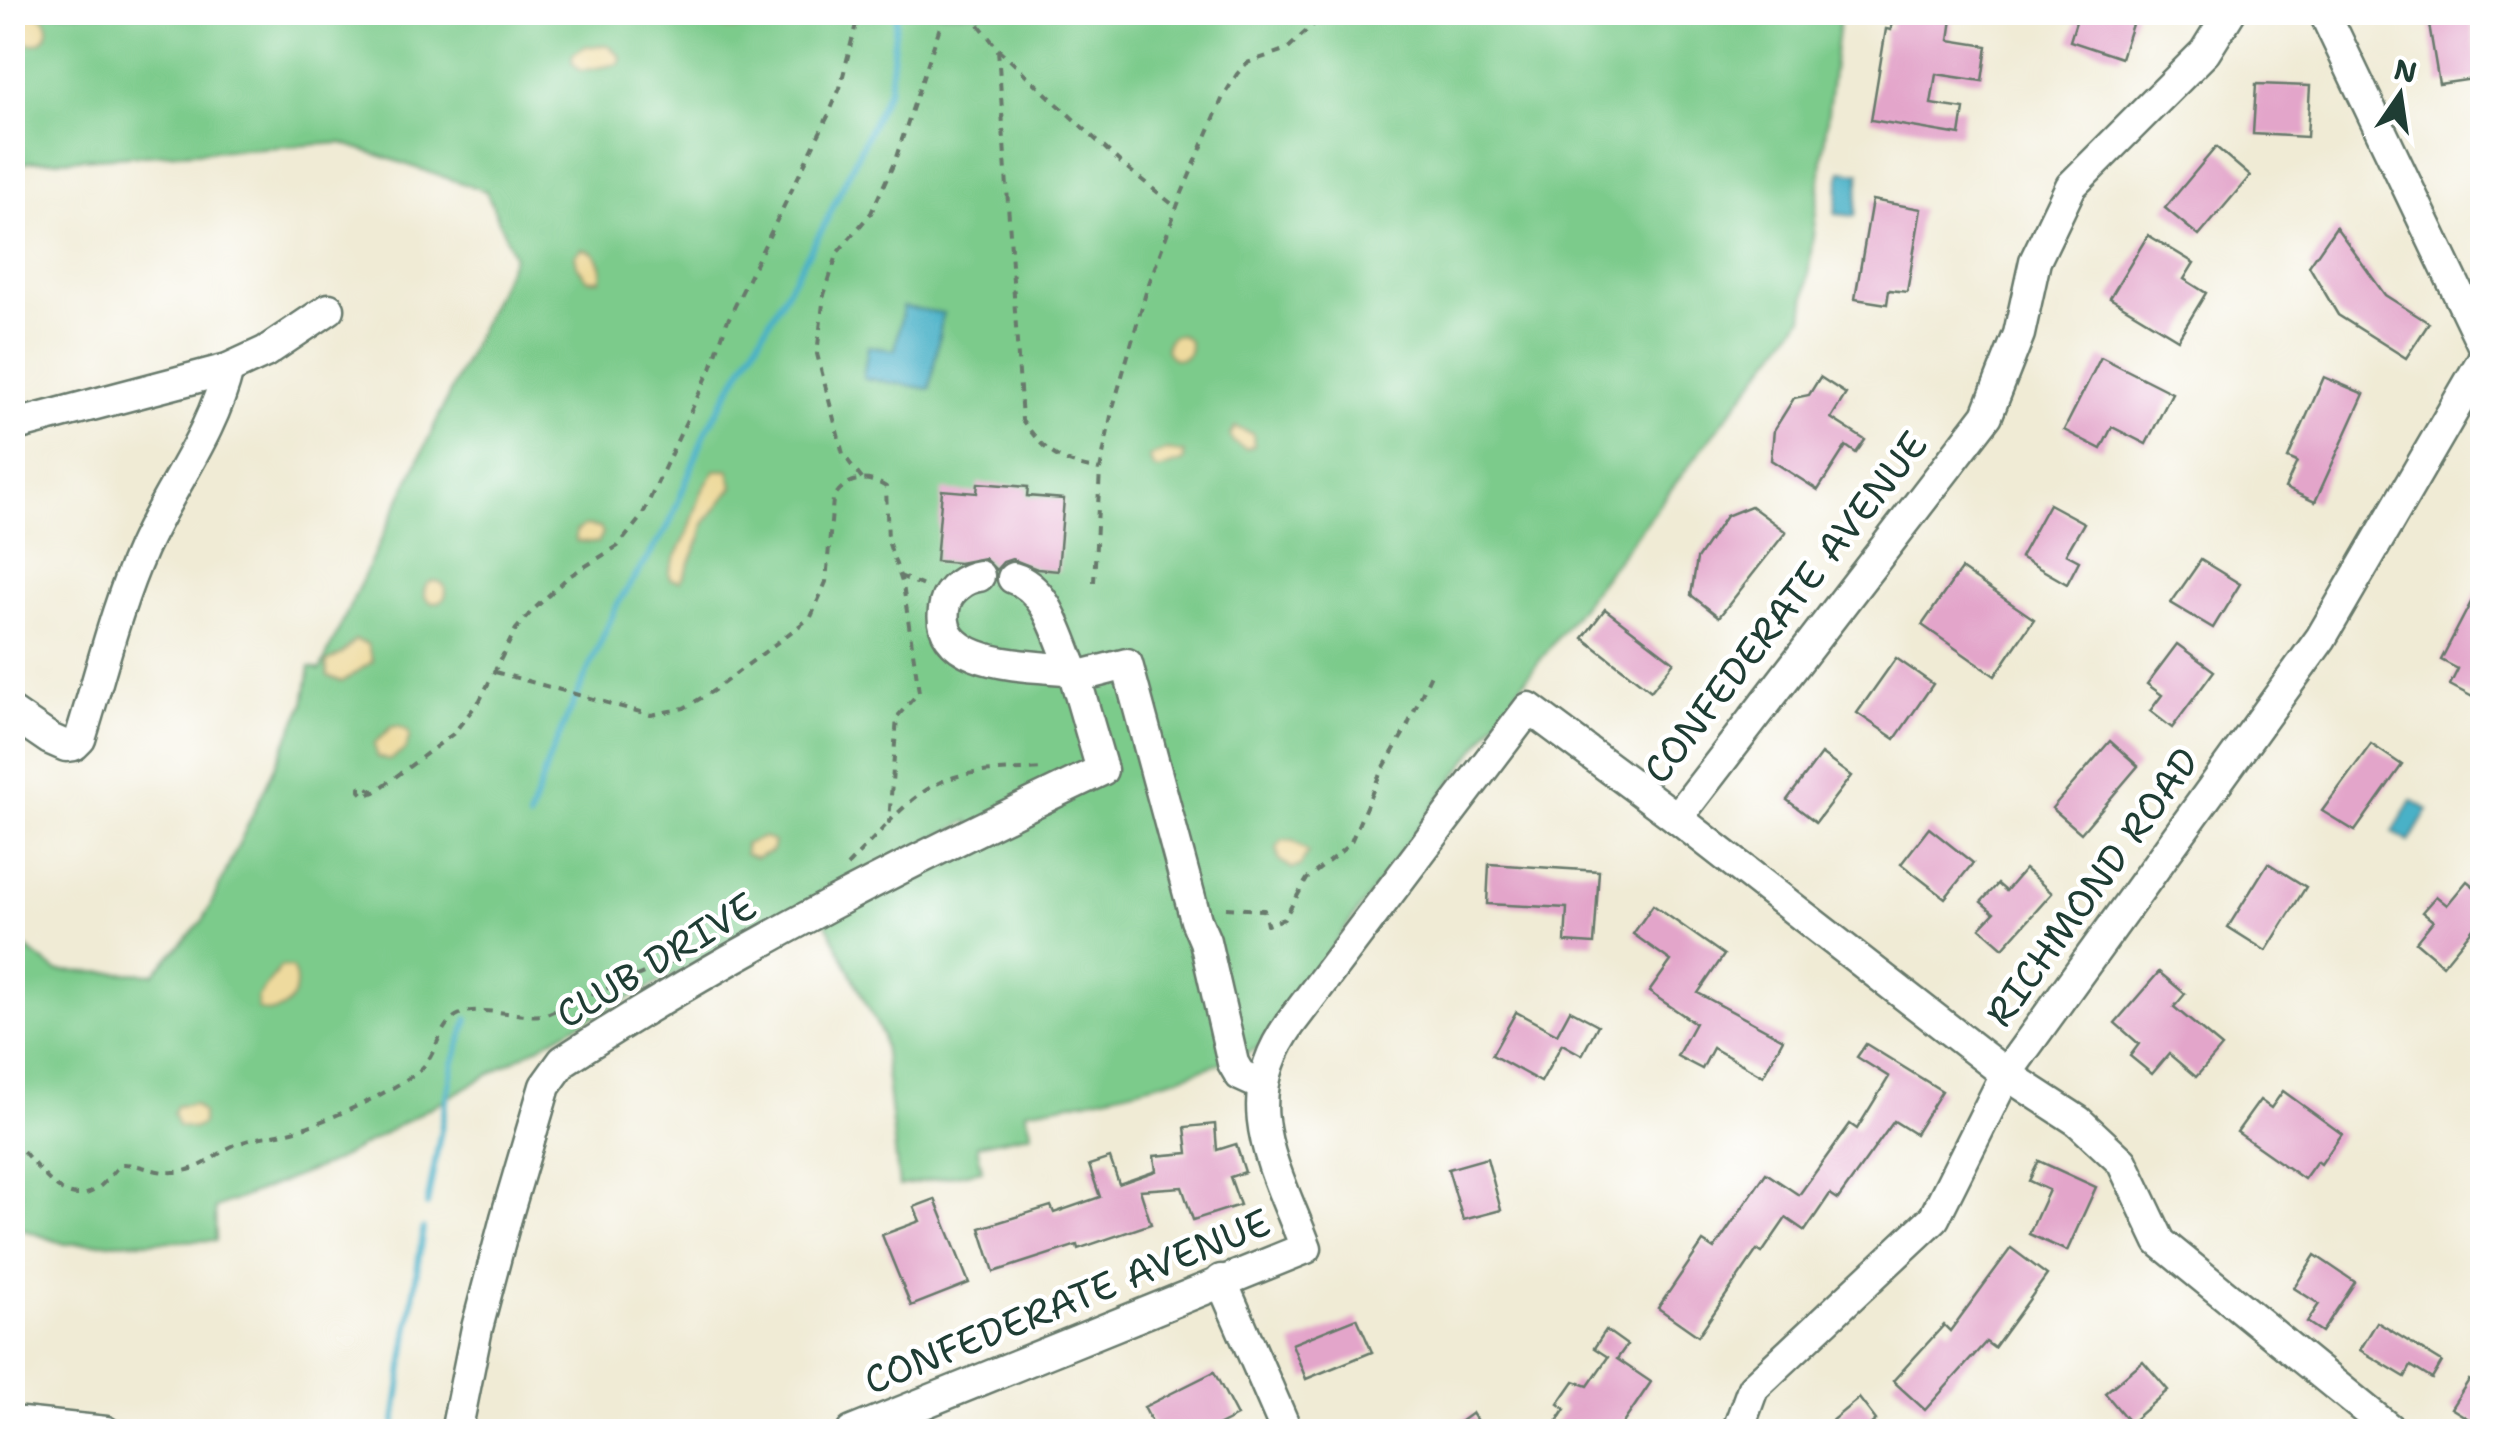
<svg xmlns="http://www.w3.org/2000/svg" width="2495" height="1444" viewBox="0 0 2495 1444" font-family="'Shantell Sans',sans-serif">
<style>
.green{fill:#7ccb8b;stroke:#4e8460;stroke-width:2.5}
.sand{fill:#eeda9e;stroke:#868c69;stroke-width:2.5}
.water{fill:#48b1c7;stroke:#34777e;stroke-width:2.5}
.lines{fill:none;stroke-linecap:round;stroke-linejoin:round}
.stream{stroke:#48b1c7;stroke-width:6}
.building{fill:#e3a5ca}
.minor-casing{stroke:#687a6c;stroke-width:35}
.path{stroke:#687a6c;stroke-width:4;stroke-dasharray:8 8;stroke-linecap:butt}
.minor{stroke:#fff;stroke-width:30}
.labels{text-anchor:middle;dominant-baseline:central;stroke-width:9;stroke-linejoin:round;paint-order:stroke}
.street-label{font-size:38px;fill:#1f3d34;stroke:#fff}
</style>
<rect width="100%" height="100%" fill="#fff"/>
<filter id="ink" filterUnits="userSpaceOnUse"><feTurbulence type="fractalNoise" baseFrequency=".01" numOctaves="2"/><feDisplacementMap in="SourceGraphic" scale="20" xChannelSelector="R" yChannelSelector="G"/><feConvolveMatrix kernelMatrix="1 2 1 2 8 2 1 2 1" color-interpolation-filters="sRGB"/></filter>
<filter id="wash" filterUnits="userSpaceOnUse"><feTurbulence type="fractalNoise" baseFrequency=".0048" numOctaves="4" result="noise"/><feDisplacementMap in="SourceGraphic" scale="40" xChannelSelector="R" yChannelSelector="G"/><feGaussianBlur stdDeviation="2.25" result="paint"/><feColorMatrix in="noise" values="0 0 0 0 0 0 0 0 0 0 0 0 0 0 0 0 0 1.4 0 .05"/><feComposite in="paint" operator="in"/></filter>
<g filter="url(#wash)">
<rect width="100%" height="100%" fill="#f0ebd5"/>
<path class="green" d="M13,13H1840L1803,317L1534,668L1259,1048C1183,1080 1106,1098 1025,1111L1032,1133L977,1145L982,1170L899,1186L882,1035L825,921L980,845L969,821L570,1029L333,1162L215,1208L216,1240L65,1244L13,1226V939L57,971L154,974L204,919L304,704L310,667L320,670L514,256L486,191L342,143L29,162L13,167Z"/>
<g class="sand">
<polygon points="754,13 752,24 734,30 722,28 718,21 720,14"/>
<circle cx="33" cy="29" r="15"/>
<polygon points="586,46 609,46 621,57 619,64 580,71 572,62 573,54"/>
<path d="M582,249C597,250 605,266 600,280H588L577,266L575,255Z"/>
<circle cx="1178" cy="347" r="12"/>
<polygon points="1235,427 1253,434 1254,446 1246,449 1233,442 1230,435"/>
<polygon points="1167,450 1184,453 1184,461 1158,470 1153,467 1149,457"/>
<polygon points="715,470 729,470 733,487 704,524 701,537 684,576 680,581 671,579 669,573 674,560 687,535 702,491"/>
<polygon points="585,526 600,528 603,533 598,543 576,541 576,531"/>
<circle cx="435" cy="592" r="11"/>
<polygon points="355,640 367,644 373,661 342,682 328,676 326,663 343,653"/>
<polygon points="398,726 407,730 410,736 405,750 390,760 377,757 374,744 391,727"/>
<polygon points="764,837 774,842 772,851 756,858 745,854 745,844"/>
<polygon points="1282,840 1293,841 1308,852 1300,866 1293,869 1279,860 1277,848"/>
<path d="M281,966L292,968C306,994 281,1021 258,1009L257,998Z"/>
<polygon points="194,1104 202,1112 202,1124 193,1129 178,1126 173,1113 176,1106"/>
</g>
<g class="water">
<polygon points="1841,171 1860,173 1855,216 1835,214"/>
<polygon points="903,307 943,313 930,389 863,378 868,346 895,350"/>
<polygon points="2412,800 2428,810 2409,842 2393,832"/>
</g>
<g class="lines">
<g class="stream">
<polyline points="529,819 549,759 617,605 669,525 706,431 823,228 889,88 897,12"/>
<polyline points="427,1205 453,1064 468,1019"/>
<polyline points="395,1422 423,1229"/>
</g>
</g>
<g id="blocks">
<g class="building">
<polygon points="1892,12 1953,12 1949,40 1987,46 1982,81 1936,74 1931,104 1964,109 1960,135 1871,120 1886,29 1891,30"/>
<polygon points="2079,12 2136,12 2121,58 2070,41"/>
<polygon points="2427,12 2470,12 2480,78 2439,84"/>
<polygon points="2256,84 2310,86 2307,137 2253,134"/>
<polygon points="2216,147 2250,176 2199,236 2165,208"/>
<polygon points="1872,200 1921,209 1907,292 1889,290 1887,304 1855,299"/>
<polygon points="2336,227 2385,295 2429,323 2406,358 2338,315 2309,266"/>
<polygon points="2148,235 2194,263 2184,279 2206,293 2178,339 2110,298"/>
<polygon points="2101,357 2172,393 2146,444 2112,427 2101,449 2064,430"/>
<polygon points="1820,377 1846,394 1831,418 1865,440 1856,453 1846,446 1818,490 1771,460 1774,430 1794,398 1809,395"/>
<polygon points="2324,377 2364,394 2315,502 2285,488 2297,462 2288,458"/>
<polygon points="978,483 1028,487 1027,496 1064,499 1058,571 1037,569 1012,559 1003,562 996,570 984,558 959,563 936,561 942,490 977,493"/>
<polygon points="2049,504 2084,523 2066,554 2079,561 2067,584 2020,557"/>
<polygon points="1751,506 1786,532 1719,617 1691,595 1697,559 1726,516"/>
<polygon points="2201,560 2240,584 2213,628 2171,603"/>
<polygon points="1961,569 2034,619 1995,676 1922,625"/>
<polygon points="2482,581 2482,702 2450,685 2458,669 2441,660"/>
<polygon points="1605,609 1674,662 1651,691 1583,638"/>
<polygon points="2177,644 2214,671 2172,728 2150,711 2162,695 2147,684"/>
<polygon points="1896,658 1933,684 1895,739 1857,713"/>
<polygon points="2110,741 2138,766 2081,833 2052,808"/>
<polygon points="2371,744 2402,765 2355,831 2322,811"/>
<polygon points="1821,754 1851,776 1816,822 1787,800"/>
<polygon points="1929,828 1973,863 1945,898 1901,864"/>
<polygon points="2268,863 2306,887 2266,951 2228,927"/>
<polygon points="1489,864 1599,871 1594,944 1565,942 1567,908 1487,904"/>
<polygon points="2025,869 2052,893 2003,948 1980,928 1994,913 1981,902 1998,884 2006,891"/>
<polygon points="2467,881 2482,893 2482,917 2443,965 2416,942 2433,921 2422,912 2436,896 2447,905"/>
<polygon points="1653,905 1724,955 1698,993 1783,1039 1763,1076 1713,1048 1702,1069 1677,1056 1695,1023 1649,992 1671,961 1633,934"/>
<polygon points="2159,972 2185,994 2174,1007 2222,1047 2196,1077 2169,1054 2152,1074 2130,1056 2139,1044 2115,1023"/>
<polygon points="1570,1010 1598,1025 1582,1055 1562,1044 1541,1082 1492,1055 1516,1012 1557,1034"/>
<polygon points="1866,1044 1942,1091 1915,1134 1894,1121 1838,1199 1830,1194 1805,1231 1786,1218 1762,1253 1757,1250 1698,1336 1658,1308 1703,1242 1714,1249 1766,1173 1799,1195 1850,1124 1857,1129 1889,1077 1857,1057"/>
<polygon points="2283,1091 2342,1134 2321,1164 2317,1161 2304,1179 2237,1132 2260,1100 2271,1108"/>
<polygon points="1215,1124 1217,1150 1236,1144 1245,1172 1230,1177 1240,1205 1193,1220 1182,1187 1140,1190 1151,1224 1078,1249 1077,1245 994,1272 980,1228 1051,1206 1054,1213 1100,1197 1089,1165 1110,1158 1119,1184 1156,1171 1154,1156 1188,1153 1185,1127"/>
<polygon points="1487,1158 1501,1210 1463,1220 1448,1169"/>
<polygon points="2039,1161 2096,1187 2067,1251 2029,1234 2049,1190 2029,1181"/>
<polygon points="935,1199 969,1283 911,1306 882,1235 920,1221 914,1207"/>
<polygon points="2011,1248 2047,1275 1994,1348 1986,1342 1925,1410 1893,1381 1944,1325 1950,1331"/>
<polygon points="2315,1255 2355,1282 2322,1332 2307,1322 2319,1304 2294,1288"/>
<polygon points="1357,1318 1372,1352 1306,1379 1292,1344"/>
<polygon points="2377,1322 2442,1362 2432,1379 2411,1366 2405,1377 2360,1350"/>
<polygon points="1606,1330 1627,1345 1617,1359 1651,1382 1617,1432 1550,1432 1565,1409 1558,1404 1574,1381 1588,1386 1608,1357 1594,1348"/>
<polygon points="2143,1361 2168,1390 2130,1423 2105,1393"/>
<polygon points="1214,1372 1237,1416 1205,1432 1157,1432 1144,1407"/>
<polygon points="2469,1380 2482,1389 2482,1427 2451,1408"/>
<polygon points="1859,1398 1876,1420 1862,1432 1818,1432"/>
<polygon points="1472,1413 1484,1432 1446,1432"/>
</g>
</g>
</g>
<g filter="url(#ink)">
<use href="#blocks" fill-opacity="0" stroke="#687a6c" stroke-width="2.5"/>
<g class="lines">
<g class="minor-casing">
<g id="minor">
<polyline points="2324,12 2482,343"/>
<polyline points="12,426 228,369 265,352 329,309"/>
<path d="M979,576C965,578 949,589 945,604C930,669 1033,665 1073,670C1059,639 1048,588 1013,578"/>
<polyline points="1076,677 1127,664 1196,920 1205,941 1233,1063 1240,1075 1262,1085"/>
<path d="M12,713L50,739L66,746L74,745L80,739C100,676 115,610 142,549C169,489 213,433 228,369"/>
<polyline points="1677,818 1987,415 2019,334 2035,261 2071,186 2205,52 2230,12"/>
<polyline points="1221,1280 1287,1432"/>
<polyline points="12,1422 106,1432"/>
<path d="M456,1432L477,1328L506,1218L545,1086L563,1061C734,949 918,857 1102,770L1073,670"/>
<path d="M852,1432L1306,1248C1276,1168 1233,1103 1290,1024L1529,708L1677,818L2006,1074L2078,1121L2122,1162L2160,1242L2393,1432"/>
<polyline points="1737,1432 1753,1388 1934,1218 2006,1074 2321,638 2482,361"/>
</g>
</g>
<g class="path">
<path d="M969,12L998,49L1022,420C1047,454 1058,462 1100,470"/>
<polyline points="998,49 1121,163 1177,208"/>
<polyline points="862,479 843,454 817,354 824,295 838,252 871,213 894,163 942,21 952,12"/>
<polyline points="900,576 928,588"/>
<polyline points="1094,582 1100,470 1112,411 1147,289 1182,193 1223,97 1237,74 1247,63 1287,49 1327,12"/>
<path d="M495,672L651,715L684,708L713,691L811,617L826,582L833,499C845,478 866,474 886,487L888,541L903,585L919,692L897,717L889,822C943,765 972,773 1046,769"/>
<polyline points="375,792 365,786 360,787 360,791 365,796 375,792 453,734 480,700 516,629 534,609 568,577 618,546 642,516 711,368 727,322 828,116 840,88 859,12"/>
<polyline points="847,866 889,822"/>
<polyline points="1226,908 1264,910 1267,925 1284,919 1307,879 1350,844 1380,774 1406,729 1432,672"/>
<path d="M12,1140C34,1157 61,1215 98,1188C106,1182 113,1172 121,1164C139,1163 155,1174 174,1172C209,1170 215,1150 243,1142C260,1136 279,1135 296,1130C330,1120 393,1092 421,1069C438,1054 438,1023 460,1014C478,1005 520,1018 544,1015L677,959"/>
</g>
<use href="#minor" class="minor"/>
</g>
</g>
<g class="labels">
<g class="street-label">
<text transform="translate(1785 607) rotate(-52)">CONFEDERATE AVENUE</text>
<text transform="translate(2092 887) rotate(-54)">RICHMOND ROAD</text>
<text transform="translate(656 960) rotate(-31)">CLUB DRIVE</text>
<text transform="translate(1067 1301) rotate(-22)">CONFEDERATE AVENUE</text>
</g>
</g>
<rect width="2495" height="1444" fill="none" stroke="#fff" stroke-width="50"/>
<g transform="translate(2400 95) rotate(13)" stroke="#ffffff" stroke-width="8" paint-order="stroke">
<path d="M0-8L18 38L0 25L-18 38Z" fill="#1f3d34"/>
<text y="-15" font-size="28" font-weight="bold" text-anchor="middle" fill="#1f3d34">N</text>
</g>
</svg>
